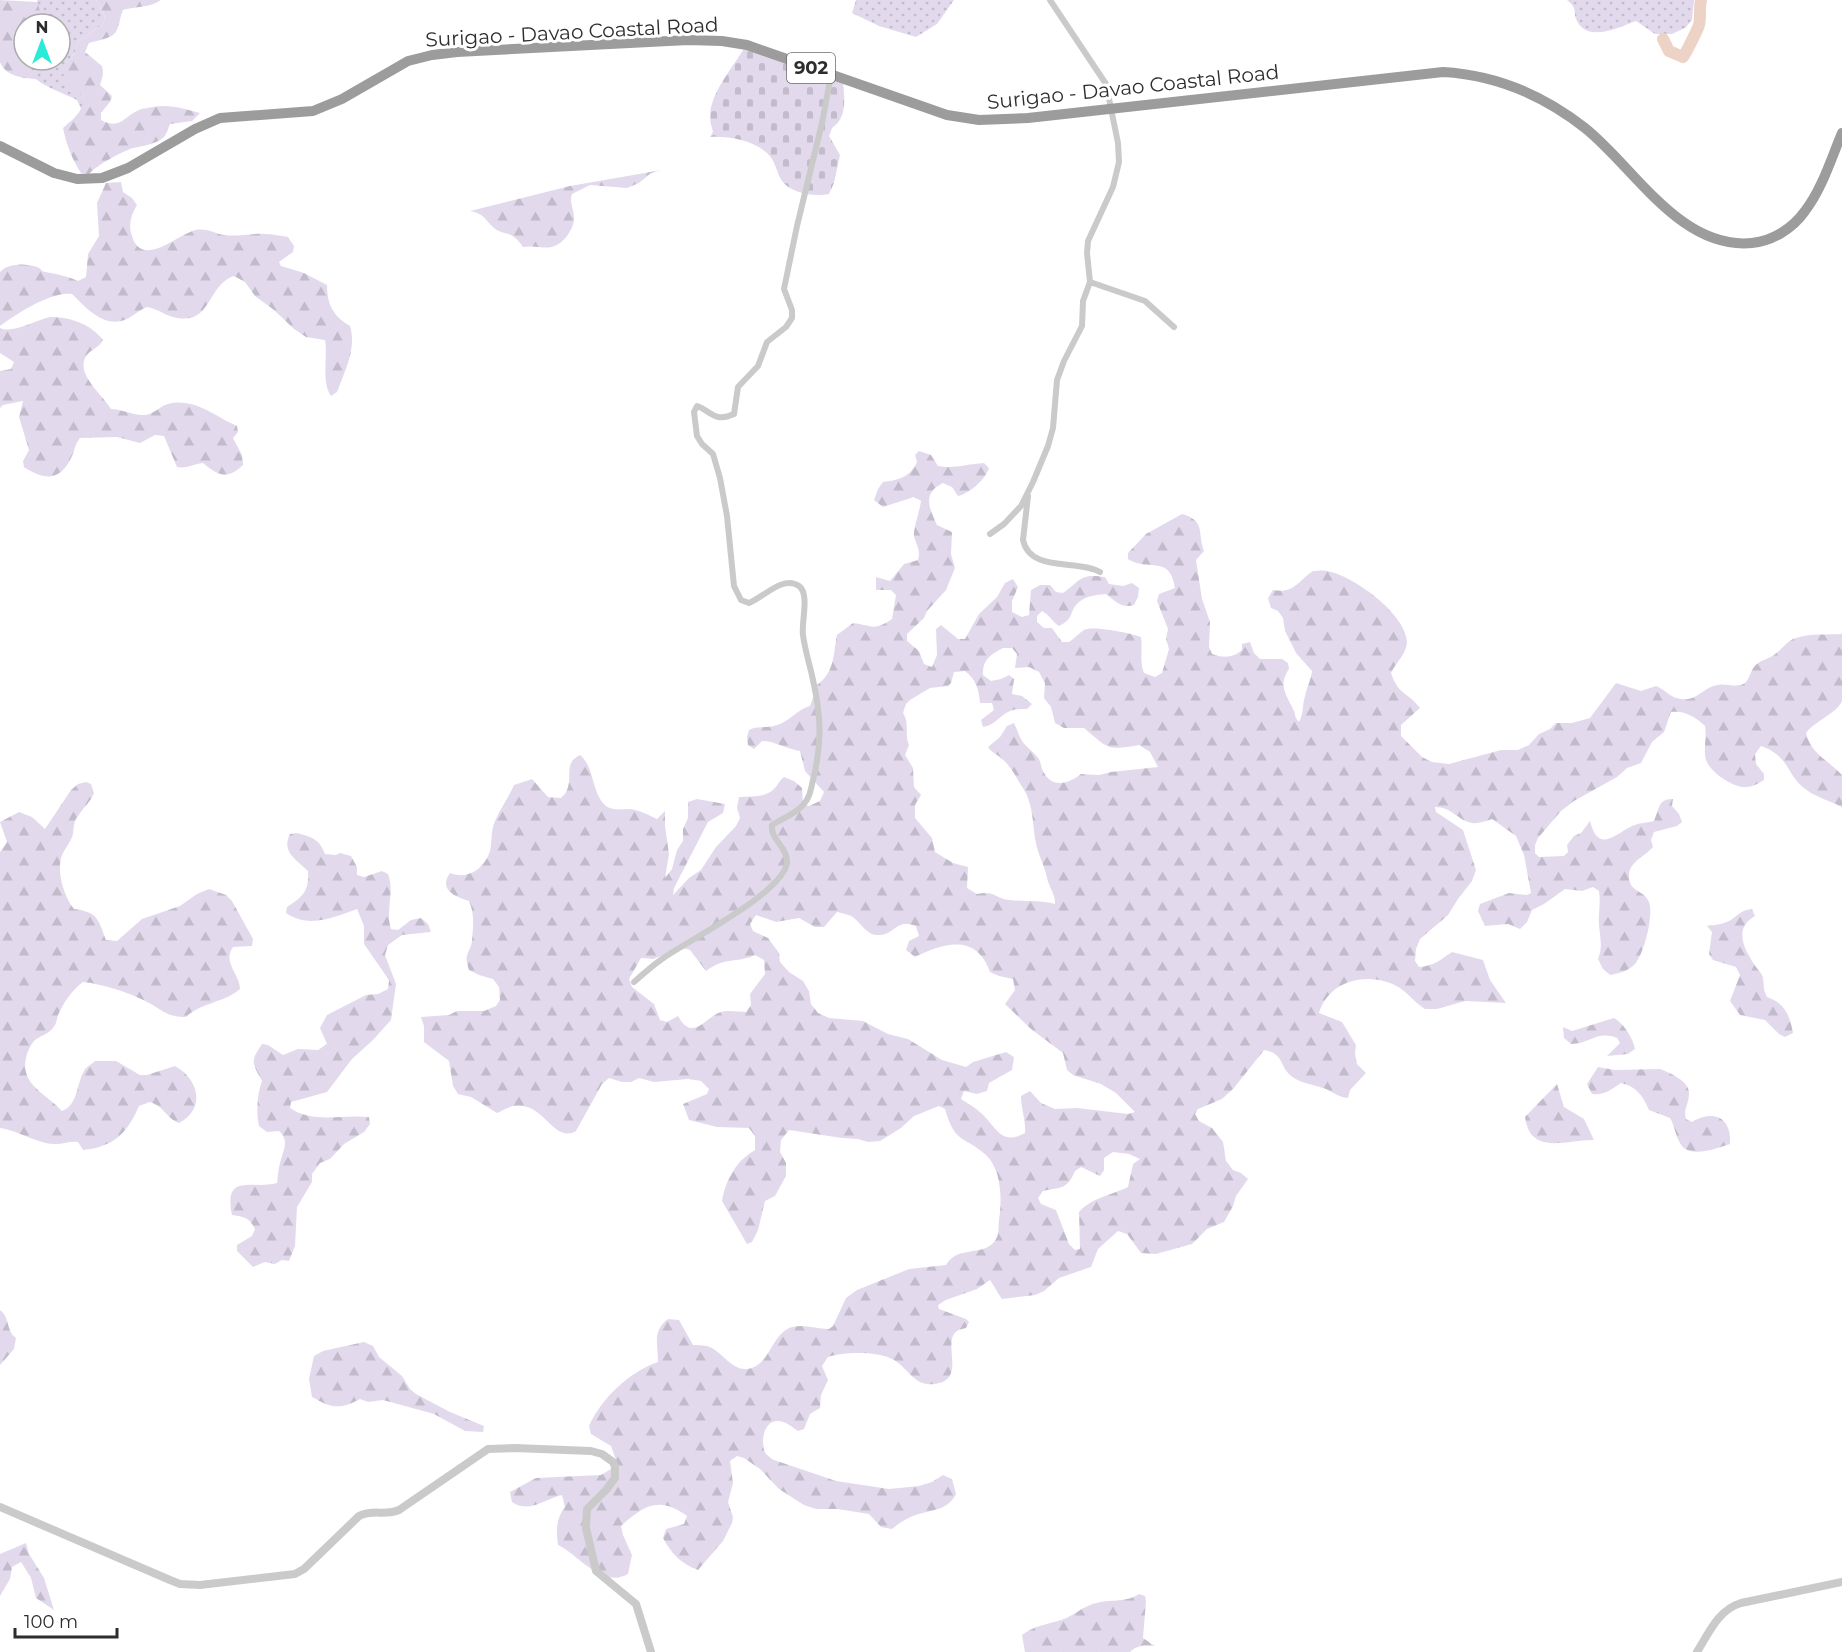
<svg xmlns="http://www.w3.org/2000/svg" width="1842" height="1652" viewBox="0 0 1842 1652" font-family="Montserrat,sans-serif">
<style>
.grass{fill:url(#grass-dots)}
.forest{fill:url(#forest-firs);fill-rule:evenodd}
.cemetery{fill:url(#cemetery-stones)}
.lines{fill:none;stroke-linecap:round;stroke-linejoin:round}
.river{stroke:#ecd3c5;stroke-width:12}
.minor{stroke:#cacaca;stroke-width:6}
.tertiary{stroke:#cacaca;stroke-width:8}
.trunk{stroke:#9c9c9c;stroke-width:10}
.labels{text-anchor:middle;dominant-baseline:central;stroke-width:6;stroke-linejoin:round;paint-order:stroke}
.shield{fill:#fff;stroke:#6c6c6c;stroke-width:1.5}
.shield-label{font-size:18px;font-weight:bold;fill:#2d2d2d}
.street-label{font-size:20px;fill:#2d2d2d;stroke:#fff}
</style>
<defs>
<pattern id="grass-dots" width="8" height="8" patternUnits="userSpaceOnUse" patternTransform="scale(1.5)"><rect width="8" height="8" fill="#e2daec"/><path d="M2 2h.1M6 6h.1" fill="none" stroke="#c2bbcb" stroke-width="1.8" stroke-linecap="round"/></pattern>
<pattern id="forest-firs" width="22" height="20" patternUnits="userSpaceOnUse" patternTransform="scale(1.5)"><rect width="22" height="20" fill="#e2daec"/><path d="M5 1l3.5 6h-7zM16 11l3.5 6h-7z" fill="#c2bbcb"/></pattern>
<pattern id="cemetery-stones" width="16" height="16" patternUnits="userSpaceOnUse" patternTransform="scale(1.5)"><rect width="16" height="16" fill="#e2daec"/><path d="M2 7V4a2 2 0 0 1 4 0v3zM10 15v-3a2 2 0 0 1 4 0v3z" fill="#c2bbcb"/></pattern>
</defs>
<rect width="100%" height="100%" fill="#fff"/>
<g class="grass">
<path d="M37,0H96L105,16L103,24L78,42L75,53L66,63L75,89L83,95L84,102L81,109L77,100C60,91 21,81 24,55V60H60V24H41Z"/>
<polygon points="856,0 954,0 937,24 916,37 879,26 852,13"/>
<path d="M1567,0H1694L1692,20L1685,28L1672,34H1655L1636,21C1620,27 1588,43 1577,21C1572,11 1579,10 1567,0Z"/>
</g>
<g class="forest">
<path d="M0,0L38,2L42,23L24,24C24,46 19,64 37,79C24,79 5,76 0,62Z"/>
<path d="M96,0H161C150,8 136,6 123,10C120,16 120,23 117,30C113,39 98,40 89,43L85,52L102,66L103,75L100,85L112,96L110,102L101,113V120C121,130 123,117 139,110C143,108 149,108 153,107C170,104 184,109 200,113L192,121L170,124C168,128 167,134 164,137C156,144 143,146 133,148C121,152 97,165 89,174L81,173C72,160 66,143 63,128C74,118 85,111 83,95L65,83L63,72L66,63L75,53L78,42L103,24L105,16Z"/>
<path d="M662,170L651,173L639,183L627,188L590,185L572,194C569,202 574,209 574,218C574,225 571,230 567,236C552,255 542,244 523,247C511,229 506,237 494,228C484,219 485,214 470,211L570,186Z"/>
<path d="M121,182L123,192L132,198L137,205C131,215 128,225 132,236C142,270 179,233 196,230C205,228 215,233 223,235C237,237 251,233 265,234C273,234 281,236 288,237L294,246L293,252L279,262L281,266L304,273L327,285C327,304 333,316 350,326C357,348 345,371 337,392L331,396C321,382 328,357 325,340L306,337L294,329L274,310L255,296L245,282L234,276C207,285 212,324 177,318C166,316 158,309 147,307C138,310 131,319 121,321C102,326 84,306 72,294C50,292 18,313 0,326V272C8,263 26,263 37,267C44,270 38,270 45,272C57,274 67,276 78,281L86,277L88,254L99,236L97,203L106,183Z"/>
<path d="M50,317C70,317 91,324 103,340C99,348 91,349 86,356C75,374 103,395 111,409C122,409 131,415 143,415C154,415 158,407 168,404C194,397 214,416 237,426L238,432L233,438L242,455L243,465C228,480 218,476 203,463C194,464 186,469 177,467L164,436L155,435L140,443L117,437L80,438C75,444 75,449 72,456C61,481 45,481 24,467L23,461L29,450L19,417L23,401L3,405L0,408V371L11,369L14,362L0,353V328C12,334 36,320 50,317Z"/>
<path d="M919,451L931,455L938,466C953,469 968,464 984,463L989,468C986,479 969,494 958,496L952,487L943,483C922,493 929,508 937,525L952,532L951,554L955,568L946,590L927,611L924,618L907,634V641L919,651L924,664L932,667L937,655L936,629L941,625L958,639H965L979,614L997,597L1005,583L1013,579L1018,587L1012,601V612L1022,617L1029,615L1031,590L1040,585H1050L1056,592L1063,593C1081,580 1080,573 1105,577L1109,584L1123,586L1132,583L1139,588L1138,597L1134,605C1122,609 1115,601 1106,594C1096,595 1085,596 1078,603C1068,613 1075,618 1059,626C1052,622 1050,615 1042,611L1037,616V622L1044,628H1052L1062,642H1069C1074,639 1079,633 1084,630C1091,625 1132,633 1141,637C1143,649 1139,661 1144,673L1155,677L1162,673L1169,649L1166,639L1168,629L1157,601L1159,594L1175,588C1170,554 1148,572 1128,559V553L1146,534L1182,514C1206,521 1197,532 1204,551L1196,560L1202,599L1210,622L1209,647L1212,654C1223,658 1233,658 1242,650V644L1250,642L1254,653L1260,659H1282L1288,663L1289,669C1278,685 1286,694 1293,709C1296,715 1294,717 1299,722C1304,713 1302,706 1305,696C1307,687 1311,680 1312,671L1296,653L1285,631L1283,618L1278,611L1271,608L1268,598L1273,590C1294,594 1297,582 1313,571C1317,571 1323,570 1327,571C1352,575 1405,613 1407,641C1407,654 1396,662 1391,673C1399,696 1407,691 1420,708L1401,725V736L1422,757L1432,762L1449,764L1501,750H1518L1529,745L1539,734L1550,729L1556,723H1572L1590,718L1616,683L1641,691L1656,686C1664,689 1668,695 1676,698C1697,704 1700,688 1718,685C1727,683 1736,689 1745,683C1750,678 1750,672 1754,667C1758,661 1768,659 1774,655C1782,650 1786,641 1796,638C1810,633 1827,635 1842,634V701C1837,713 1815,721 1806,733C1811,754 1828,760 1842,775V807C1831,801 1818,798 1808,791C1785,776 1792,757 1761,746L1755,754L1756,764L1764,774V780C1758,784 1752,787 1746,787C1733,788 1710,772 1706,760C1703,751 1707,737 1705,726C1696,717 1684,710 1671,712L1664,732L1652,742L1641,763L1627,768L1617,777L1574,801L1561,811L1538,838L1535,845V853L1539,857L1564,856L1568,852L1567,845L1574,836L1581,833L1590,821C1598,852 1612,837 1630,827C1637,823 1646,823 1654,821C1659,810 1658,798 1673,799L1672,806L1679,814L1682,822L1677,826L1654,832L1651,840L1653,847C1646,855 1630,862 1629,874C1628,893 1644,889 1649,902C1654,915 1644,954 1635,964C1628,971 1620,973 1610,975L1603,969L1598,959C1603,947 1600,938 1599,925C1598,914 1601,903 1599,891L1593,887L1582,891L1565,889L1544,904L1532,910L1527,922L1520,929L1508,924L1485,926L1478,911L1480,904L1509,893L1527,895L1531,893L1524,855L1516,836L1492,819C1486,821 1478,824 1472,823C1457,820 1452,807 1435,807L1436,812L1463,830L1476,870L1472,881L1458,899L1448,915L1420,939L1416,949L1415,961L1419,967C1434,966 1440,960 1452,952L1483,960L1490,980L1506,1003L1465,1001L1437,1009H1425C1415,1003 1409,994 1400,988C1371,970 1329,979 1319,1013L1342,1022L1356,1045L1355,1054L1357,1064L1366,1073L1350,1090L1348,1098C1339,1097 1334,1093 1326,1089C1316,1085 1303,1084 1294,1078C1278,1068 1286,1054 1264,1050L1234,1088L1222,1099L1198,1109L1195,1114L1199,1121L1212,1128L1223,1142L1226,1161L1233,1170L1241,1173L1248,1179L1236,1196L1233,1206L1224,1222L1207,1229L1192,1244L1156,1254L1141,1253L1127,1234L1118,1231L1098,1249L1091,1267L1059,1278L1044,1291L1035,1295L1002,1299L990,1280L977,1289L946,1300L938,1305L939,1309L966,1319L969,1322L966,1328C963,1329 960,1329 957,1331C941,1342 968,1381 934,1384C914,1387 908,1367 892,1359C876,1351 845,1352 828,1357L822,1366L828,1380L821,1395L820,1408L810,1414L804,1429L798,1431C792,1427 785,1420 776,1421C763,1422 760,1445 766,1454C767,1455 773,1460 774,1460L836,1481L889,1489L919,1486L932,1482L943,1475L952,1479L956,1494C948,1509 937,1509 923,1513C912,1515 900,1522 892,1529L881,1527L869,1514L837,1509H816L804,1505L779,1489L760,1469L744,1458L737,1456L730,1461L733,1483L728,1502L733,1517L732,1523L723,1541L698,1570C681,1564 671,1553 663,1538L666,1529L684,1524L687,1516C659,1495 643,1506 621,1526L623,1535L632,1555L628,1574C602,1589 579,1555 558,1545C556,1531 556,1518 565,1507L562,1495C545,1499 528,1514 512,1502L510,1492L536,1478L601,1475L611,1469L616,1460L611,1446L591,1434L589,1426C601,1399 629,1372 658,1362C658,1344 652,1331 668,1319L679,1320L693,1345C697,1345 702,1345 707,1346C721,1350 731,1370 746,1369C771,1367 770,1334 792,1327C805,1324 816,1329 829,1329L833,1326L846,1298L857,1290L909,1269L946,1265C958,1245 981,1257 994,1242C1000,1235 998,1228 999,1220C1002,1201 1002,1170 986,1155C963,1135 955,1144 945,1109L939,1106L914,1116L901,1128L880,1141L868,1142L858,1139L842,1138L789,1130L781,1140L780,1152L786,1163V1176L775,1196L765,1201L758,1230L752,1242L747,1244L722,1201C726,1179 736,1161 755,1150V1136L749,1128L717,1127L689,1120L683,1104L707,1094L709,1089L701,1081L688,1079L654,1082L639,1078L631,1082H622L609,1078L602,1084L576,1131C553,1144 545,1102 515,1106C509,1106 502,1111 497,1113L471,1097L458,1094L453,1086L449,1061L424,1042V1026L421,1017L449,1015L457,1011H484L496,1006L500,1000L499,987L493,979L479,975L469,970C463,953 470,954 472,941C473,928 475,914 469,901C456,897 438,890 450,873C468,880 484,869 490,851C492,843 491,835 493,827C497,813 508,799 514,785L532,779L548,797L561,798C563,796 566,793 567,790C573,777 563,763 580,755C595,767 591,793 606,806C613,811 622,809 630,809C639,810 649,815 657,819L665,811V826L669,854L665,878L672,869L677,850L683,841V829L688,818V802L697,799L725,804L723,813L708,822L674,888L673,895L689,878L701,870L716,847L736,826L740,818L737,808L739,797C750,796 765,798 774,789C778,785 779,781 784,777L794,781L802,788L803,804L809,806L820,801L824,792L805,771L800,751C786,749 775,741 762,741L754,749L748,745L747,737L749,730C760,725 767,729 777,725C789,722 796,710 810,706L814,695L812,690C816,685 823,681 826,676C835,664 834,648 837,635L853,623C872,625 873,632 892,619L896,595L891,590H876V577L890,581L904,564L918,560C921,550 916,545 914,536C913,530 920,510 921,501L914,497L883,507L874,500L878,489L883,482C899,480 910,477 917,462L915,455ZM1003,648H1012L1017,654L1015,668L1029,667L1039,672L1045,683L1044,698L1051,707L1055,723L1064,728H1084C1108,748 1106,751 1139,745L1150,752L1158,767L1111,772L1099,775L1081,774C1070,783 1053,789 1044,773C1041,768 1041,763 1039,759C1034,752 1027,748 1022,741C1019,736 1017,729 1014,723L1007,726L1000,737L988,747C992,753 997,754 1002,759C1010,765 1016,777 1021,785C1034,803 1032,823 1036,843C1038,855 1045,866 1047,878C1049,887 1056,896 1055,904C1040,900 1025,902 1010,900C995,899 996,890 977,894L967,888L968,867L953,863L935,852L932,838L915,818V805L921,795L914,787L913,768L905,755L909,745C904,733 910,724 903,713L906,704L910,700L930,688L948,686L951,683L954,672L965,671C976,679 979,690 980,703H992L994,710L981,720L983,727C995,725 998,717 1008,712C1013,709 1021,709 1027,709L1032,704L1022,696L1012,694L1014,679L1009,675L1001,679L991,681L983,675C982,660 991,654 1003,648ZM837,912C841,913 847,914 851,916C860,921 866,935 877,935C896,936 894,918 916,926L919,936L909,941L906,950L915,957C944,943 976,933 990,972L999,976L1013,979L1015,990L1005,1004L1031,1029L1063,1053L1067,1070L1073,1075L1101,1084L1116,1093L1135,1112L1128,1114L1077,1108L1055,1109L1041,1103L1030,1091L1021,1096C1021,1109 1026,1120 1025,1133C1003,1145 998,1131 985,1117C979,1110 969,1104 961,1099L964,1091L977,1094L987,1091L989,1083L1012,1070L1014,1057L1006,1052L973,1062L966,1067L942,1060L908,1039L888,1034L863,1021L829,1018L818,1013L811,1004L809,991L803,981L789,972L780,962L779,953L768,938L753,931L750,924L756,915L776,922L799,918L815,927H824ZM683,948L690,950L706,971C726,956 735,964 755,955L764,960L765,974L750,994L751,1005L746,1012C739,1012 728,1010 721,1012C705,1017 693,1043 678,1016L667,1022L660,1020L654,1004L632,987L629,979L641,958L653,959ZM1113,1152L1129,1154L1140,1159L1133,1164L1128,1187C1112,1195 1091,1198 1079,1212L1080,1249L1075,1250L1069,1244L1056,1210L1041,1204L1038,1198L1043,1191C1061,1187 1067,1190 1075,1171L1081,1167L1100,1176L1104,1170V1158Z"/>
<path d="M86,782L91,784L94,793C90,803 83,808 78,816C73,822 74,827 73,834C71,842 65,848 62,855C56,872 64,896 74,909C98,912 98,919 106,940L117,941L142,919L180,906L197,894L209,889L226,895L232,901L253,939L252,946L233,947C222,963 240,974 240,989C224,1003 202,1002 186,1017C168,1017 165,1012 151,1004C134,994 103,984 83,982C72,990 64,1002 58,1015C57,1019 56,1025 53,1028C49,1034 39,1036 34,1041C30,1046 27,1052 26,1058C20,1085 47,1094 62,1111C78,1105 76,1085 84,1071C86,1067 92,1064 95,1061H116L140,1075H147L175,1066C199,1079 206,1109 179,1123C166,1118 165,1107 150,1102L139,1106C127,1134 113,1147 83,1150L78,1142C68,1141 61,1145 54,1144C39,1144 16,1130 0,1128V852L7,842L0,822L19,812L32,817L45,829L71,790L78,784Z"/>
<path d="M296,833C310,836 320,839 325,854L336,855L340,853L351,856L357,867V875L364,877L382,871L388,874C395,892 385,911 391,929L398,930L411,920L421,918L428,924L431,932L402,935L388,945L385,955L396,984L391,1020L373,1040L352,1059L327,1092L291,1102L290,1108C313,1124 343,1114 369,1117L370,1124L364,1132L344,1144L330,1159L320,1163L312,1174V1182L297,1207L295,1246L289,1261L282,1260L275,1264L265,1262L253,1267L237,1251V1245L252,1236L255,1229C249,1217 244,1217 232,1215C223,1172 253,1190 277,1183C278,1177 278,1170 280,1163C283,1150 290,1141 279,1131L267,1132L259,1126C256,1112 257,1095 262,1081C252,1062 250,1062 262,1044L268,1045L283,1055L298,1049L318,1050L327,1044L320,1028L327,1015L366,995L378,994L388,989L389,980L364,944V926L357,909C335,917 309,929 286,913L287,907C304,896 309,891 308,871C296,859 281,852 290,834Z"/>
<path d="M1752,909L1755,916C1734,928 1743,947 1754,964C1756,968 1760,971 1762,975C1765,983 1762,988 1767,997C1785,1003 1790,1016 1793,1033L1785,1037L1779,1034L1765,1020L1740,1015L1730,1001L1740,975L1736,967L1713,960L1709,954L1712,932L1707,926C1715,925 1724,924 1731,920C1739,914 1742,910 1752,909Z"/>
<path d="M1614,1018C1624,1024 1633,1038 1635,1049L1628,1054L1607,1056L1620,1043L1617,1038C1597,1030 1590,1044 1571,1044L1564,1038L1563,1027L1572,1031Z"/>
<path d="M1598,1067L1615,1070L1660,1069C1670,1073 1690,1081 1689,1094C1689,1104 1683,1109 1686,1119L1692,1122C1714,1109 1732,1118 1730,1144C1718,1148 1693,1158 1682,1146C1676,1139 1675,1126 1670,1118L1649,1110C1643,1096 1636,1086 1621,1083C1610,1090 1606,1095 1592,1094L1587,1084Z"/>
<path d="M1557,1084L1564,1107L1584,1119L1594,1140C1569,1139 1530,1157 1525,1117Z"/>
<path d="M0,1310C10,1317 6,1331 16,1338L14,1349L0,1365Z"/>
<path d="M364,1342L373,1346L379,1357L402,1376L410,1389L416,1394L450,1412L484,1426L483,1432L465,1431L434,1414L383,1400L368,1402L360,1399C340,1410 331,1408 312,1397L309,1379L314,1356L323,1351Z"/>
<polygon points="26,1543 29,1554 44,1578 54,1610 36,1598 31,1578 21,1562 12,1567 10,1579 0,1596 0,1554"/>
<path d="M1139,1594L1145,1596L1146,1601L1143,1638L1155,1646C1146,1645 1137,1645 1130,1652H1025L1022,1635C1033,1626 1048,1624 1061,1620C1071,1617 1080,1609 1090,1605C1107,1598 1124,1604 1139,1594Z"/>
</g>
<path class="cemetery" d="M745,47L843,80C844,97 848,118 832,128L829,136L840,155L834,183L829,194C815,197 792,194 782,181C776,172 776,161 767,153C752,140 729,136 710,137L713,132C712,127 710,123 710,118C709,94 734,66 745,47Z"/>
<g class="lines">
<path class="river" d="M1663,39L1669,51L1683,57C1686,53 1697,31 1699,25C1701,17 1699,8 1701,0"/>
<g class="minor">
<polyline points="1090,282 1145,301 1174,327"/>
<path d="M1028,496L1023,540C1030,573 1078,559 1100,572"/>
<polyline points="990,534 1004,524 1021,506 1033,482 1048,446 1053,428 1057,380 1064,361 1082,326 1083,301 1090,282 1087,253 1088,241 1113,187 1119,162 1118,143 1106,84 1050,0"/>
<path d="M634,982C643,974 652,966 662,959C687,941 785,892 787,862C788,848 770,839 772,825C783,818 794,815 803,805C811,797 811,786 814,776C822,740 821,716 813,680C810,665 805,651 803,635C801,623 810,594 799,586C783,575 764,597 749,603L741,600L734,586L727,516L720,478L713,454L702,444L697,436L694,412L697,406C711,411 714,423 734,414L738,387L758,366L767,342L786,327L792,318V310L784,289L797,226L822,123L831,75"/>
</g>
<g class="tertiary">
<path d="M0,1507L170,1580L180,1584L200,1585L295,1574L304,1569L359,1516C372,1509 386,1516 399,1510L488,1449L515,1448L591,1451L602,1454L613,1462L615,1467V1478L606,1490L587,1509L586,1528L596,1571L636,1604L651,1652"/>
<path d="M1697,1652C1709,1633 1718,1610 1741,1603L1842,1582"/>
</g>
<path class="trunk" d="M0,146L54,173L77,179L102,178L128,168L195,129L220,118L313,111L342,99L408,61L432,55L457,52L688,40L722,41L747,45L947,115L979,120L1028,118L1443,72C1496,75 1543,95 1585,128C1634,167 1680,250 1752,243C1773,241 1793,228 1805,211C1822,189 1831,159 1842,133"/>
</g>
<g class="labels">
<rect class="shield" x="787" y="53" width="48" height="30" rx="4.5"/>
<g class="shield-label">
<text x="811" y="68">902</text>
</g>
<g class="street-label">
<text transform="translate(572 32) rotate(-3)">Surigao - Davao Coastal Road</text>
<text transform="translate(1133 87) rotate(-6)">Surigao - Davao Coastal Road</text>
</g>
</g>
<g transform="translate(42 42)"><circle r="28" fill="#ffffff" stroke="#ababab" stroke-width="1.5"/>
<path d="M0-4.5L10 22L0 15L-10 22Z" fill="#29ebd7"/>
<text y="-9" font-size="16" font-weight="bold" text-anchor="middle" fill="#2d2d2d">N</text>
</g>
<path d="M15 1628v9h102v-9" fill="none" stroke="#2d2d2d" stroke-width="3"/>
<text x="24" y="1628" font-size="18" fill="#2d2d2d" stroke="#ffffff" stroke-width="4.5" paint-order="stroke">100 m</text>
</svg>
